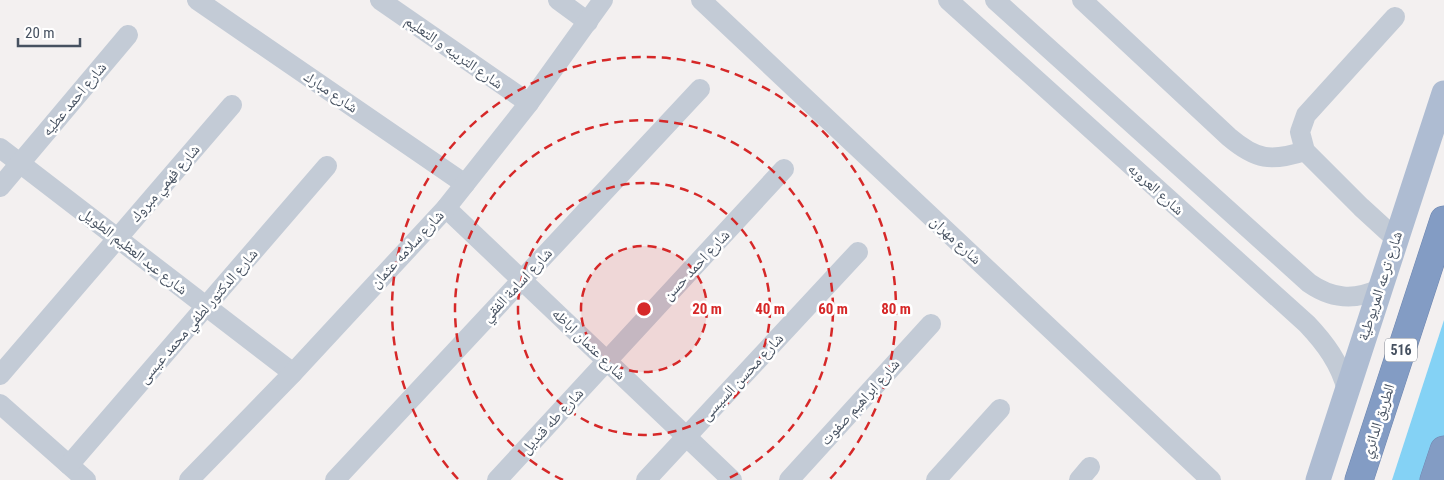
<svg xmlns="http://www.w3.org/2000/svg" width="1444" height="480" viewBox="0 0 1444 480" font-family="'Roboto Condensed','Noto Naskh Arabic',sans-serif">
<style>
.water{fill:#84d2f5}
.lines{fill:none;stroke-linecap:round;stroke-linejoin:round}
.highway-casing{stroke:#6f87b0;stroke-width:29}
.minor{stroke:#c3cbd6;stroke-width:20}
.major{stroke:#aebcd2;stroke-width:25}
.highway{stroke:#839cc4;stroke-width:28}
.ring{fill:none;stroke:#d62828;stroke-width:2.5;stroke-dasharray:9 6}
.labels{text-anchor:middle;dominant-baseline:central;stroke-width:5;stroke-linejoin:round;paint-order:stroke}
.shield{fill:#fff;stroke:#7e8590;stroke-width:1}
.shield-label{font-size:14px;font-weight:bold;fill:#465160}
.street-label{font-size:15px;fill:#465160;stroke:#fff}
.centre{fill:#d62828;stroke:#fff;stroke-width:2.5}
.ring-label{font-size:15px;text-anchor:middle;font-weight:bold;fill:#d62828;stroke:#fff;stroke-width:5;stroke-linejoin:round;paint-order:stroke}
</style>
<rect width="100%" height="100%" fill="#f3f0f0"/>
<polygon class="water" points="1444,320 1444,480 1392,480"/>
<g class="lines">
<g class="highway-casing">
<g id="highway">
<polyline points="1359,480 1444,220"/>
<polyline points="1434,480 1444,450"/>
</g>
</g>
<g class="minor">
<polyline points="197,0 465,184"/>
<polyline points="380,0 529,103"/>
<polyline points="558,0 588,22"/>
<polyline points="701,0 1211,480"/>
<path d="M948,0L1307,324C1325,343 1340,363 1347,390"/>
<path d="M995,0L1309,283C1332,299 1354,301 1379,289"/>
<path d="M1082,0L1229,137C1256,160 1271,162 1305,151"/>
<polyline points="1395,17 1306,115 1300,132 1305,151 1361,207 1396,239"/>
<polyline points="0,148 293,373"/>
<polyline points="0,187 128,35"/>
<polyline points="446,208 732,480"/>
<polyline points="0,375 232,105"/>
<polyline points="0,404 86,480"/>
<polyline points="69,465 327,166"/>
<polyline points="189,480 293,373 446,208 529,103 603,0"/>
<polyline points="335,480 700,89"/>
<polyline points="497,480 784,169"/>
<polyline points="646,480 858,252"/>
<polyline points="789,480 931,324"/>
<polyline points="936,480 1000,409"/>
<polyline points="1079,480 1090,467"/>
</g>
<polyline class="major" points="1318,480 1444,93"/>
<use href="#highway" class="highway"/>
</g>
<circle cx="644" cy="309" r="63" fill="#d62828" fill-opacity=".12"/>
<g class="ring">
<circle cx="644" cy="309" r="63"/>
<circle cx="644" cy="309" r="126"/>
<path d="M563 480A189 189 0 1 1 725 480"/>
<path d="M458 479A252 252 0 1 1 830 479"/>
</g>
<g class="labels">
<rect class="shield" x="1385" y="338.5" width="32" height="23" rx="4"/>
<g class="shield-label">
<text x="1401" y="350">516</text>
</g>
<g class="street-label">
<text transform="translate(454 52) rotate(35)">شارع التربيه و التعليم</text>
<text transform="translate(331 92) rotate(34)">شارع مبارك</text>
<text transform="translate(74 99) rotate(-50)">شارع احمد عطيه</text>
<text transform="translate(165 183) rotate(-49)">شارع فهمي مبروك</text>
<text transform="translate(1156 189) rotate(42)">شارع العروبه</text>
<text transform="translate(956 240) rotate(43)">شارع مهران</text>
<text transform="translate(407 249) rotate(-47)">شارع سلامه عثمان</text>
<text transform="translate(134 251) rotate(38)">شارع عبد العظيم الطويل</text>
<text transform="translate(696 265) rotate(-47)">شارع احمد حسن</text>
<text transform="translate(517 285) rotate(-47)">شارع اسامة الفقي</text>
<text transform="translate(1380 286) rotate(-72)">شارع ترعه المريوطية</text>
<text transform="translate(198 316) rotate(-49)">شارع الدكتور لطفي محمد عيسى</text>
<text transform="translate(589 344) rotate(44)">شارع عثمان اباظه</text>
<text transform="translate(742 377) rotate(-47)">شارع محسن السيسى</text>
<text transform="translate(860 402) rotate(-48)">شارع ابراهيم صفوت</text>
<text transform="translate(552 421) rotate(-47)">شارع طه قنديل</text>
<text transform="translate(1378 421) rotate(-72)">الطريق الدائري</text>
</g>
</g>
<circle cx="644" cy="309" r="8" class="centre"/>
<g class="ring-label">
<text x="707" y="314">20 m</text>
<text x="770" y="314">40 m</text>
<text x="833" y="314">60 m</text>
<text x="896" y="314">80 m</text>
</g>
<path d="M18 38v8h62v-8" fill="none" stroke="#465160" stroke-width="2.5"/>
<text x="25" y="38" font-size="15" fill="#465160" stroke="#ffffff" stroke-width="4" paint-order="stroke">20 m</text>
</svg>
